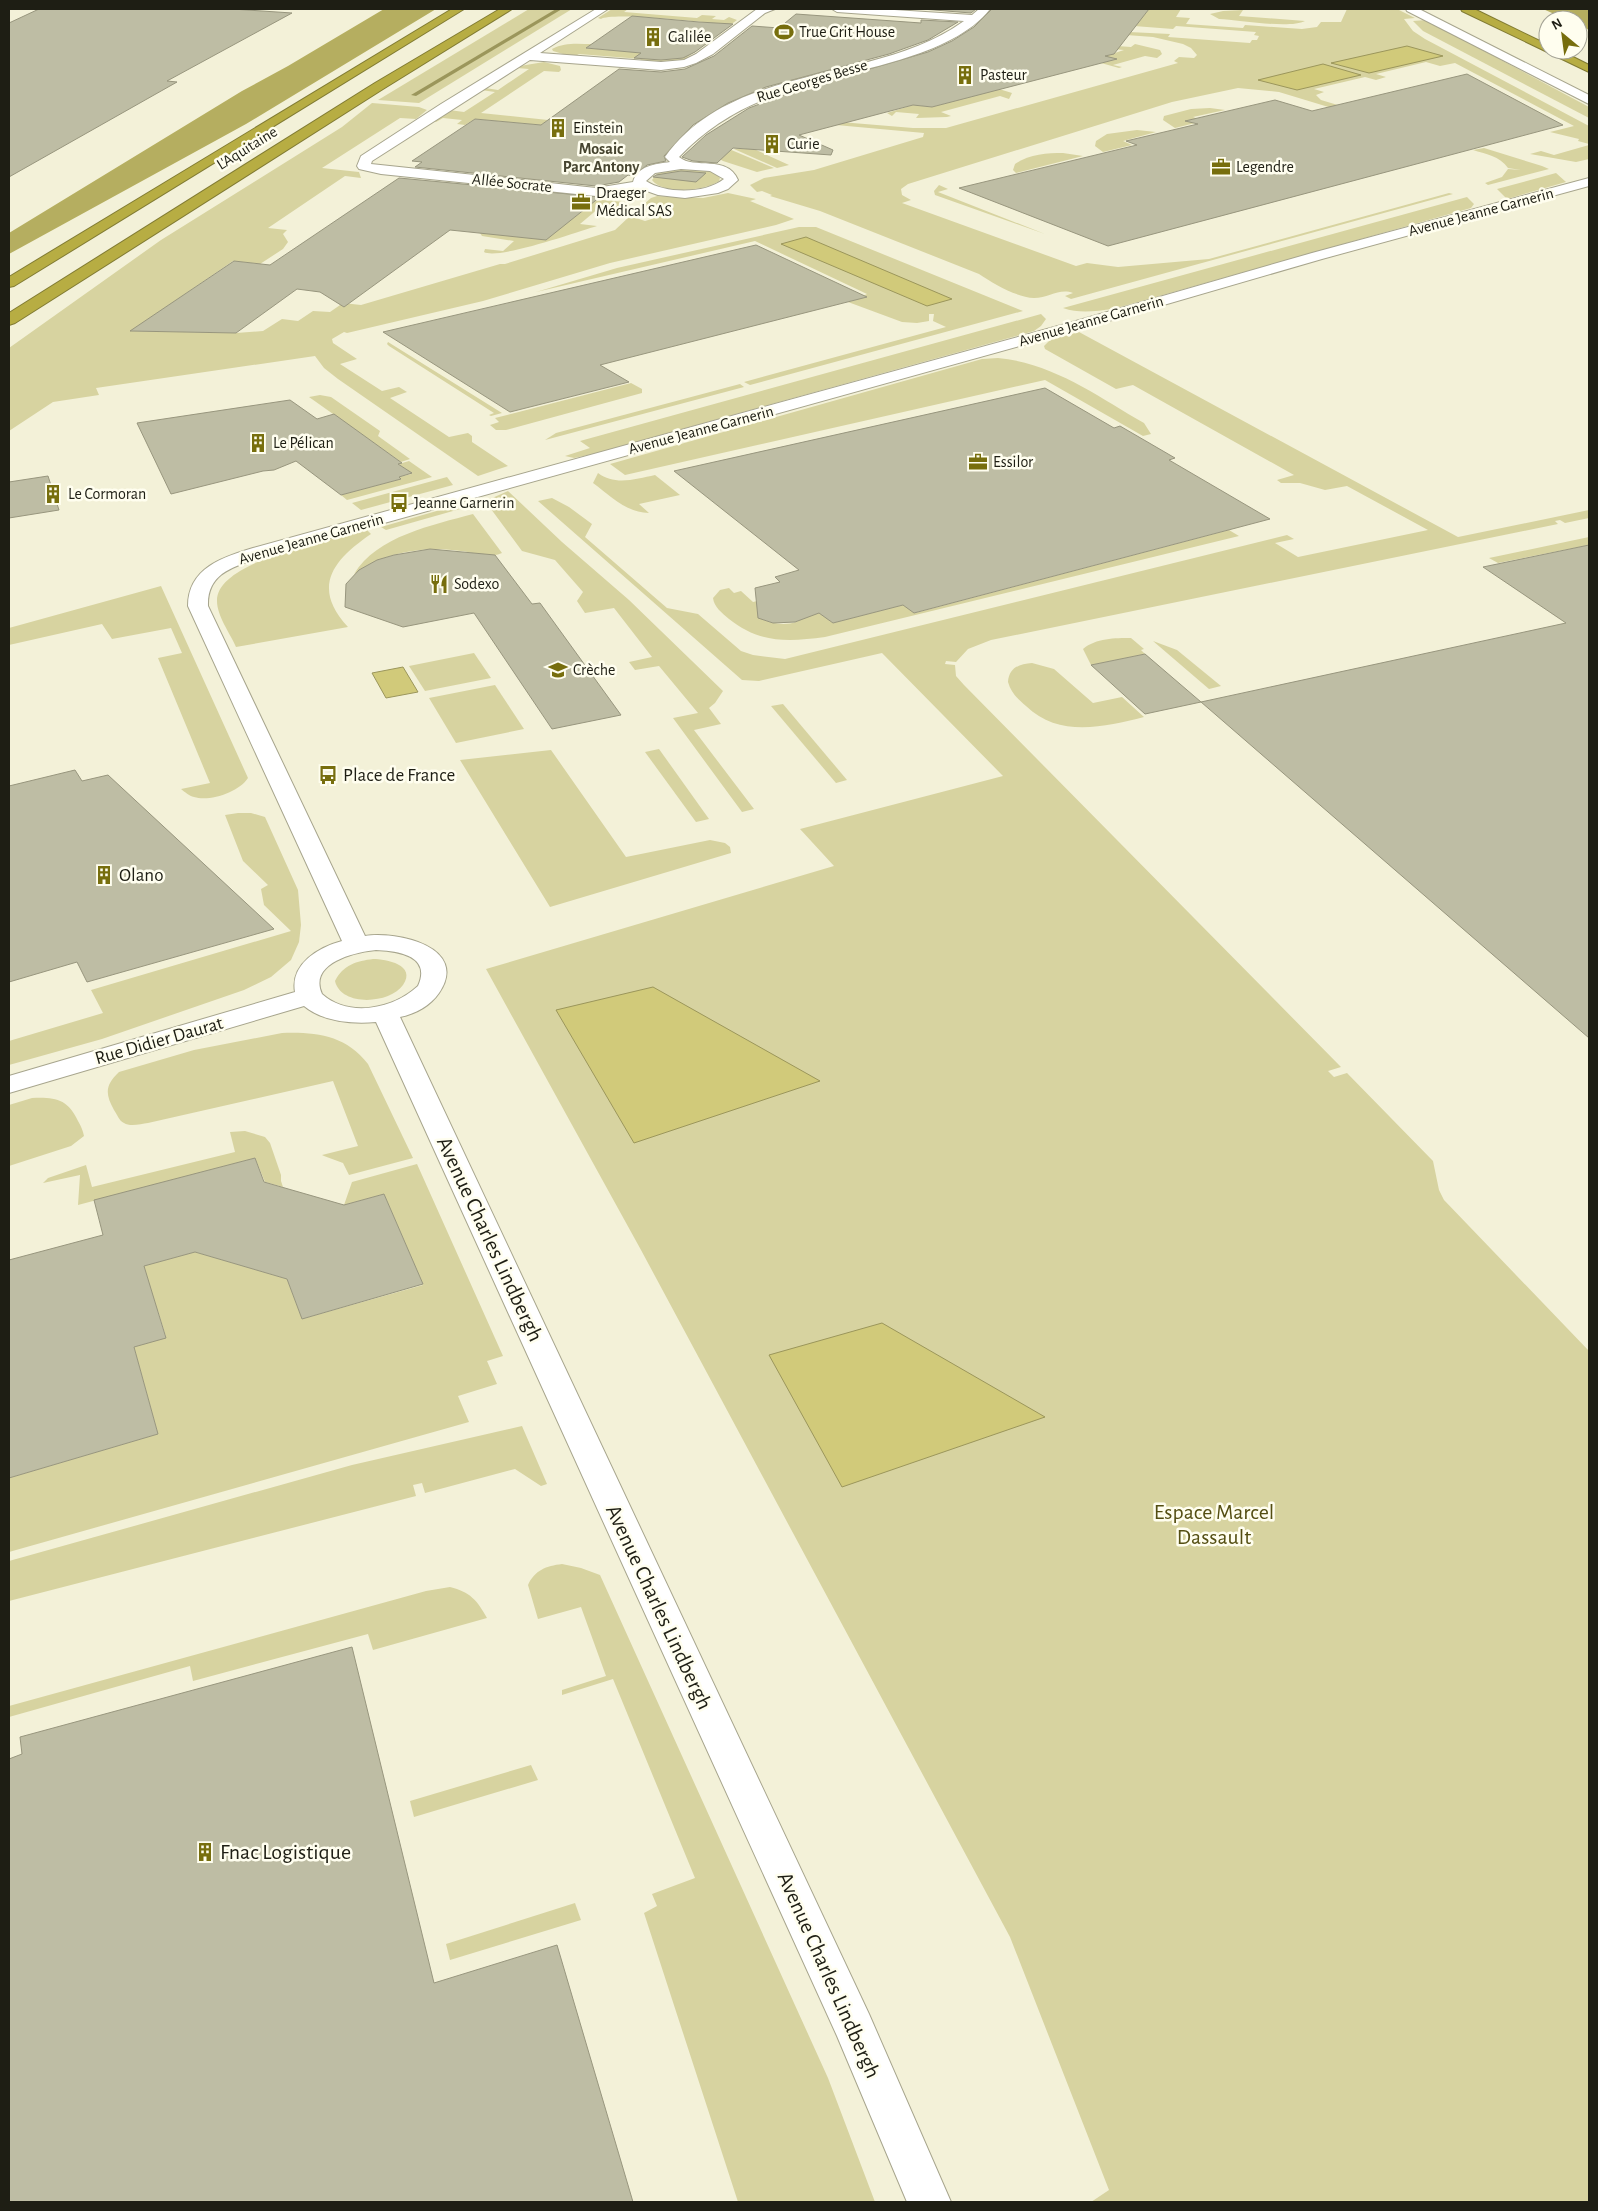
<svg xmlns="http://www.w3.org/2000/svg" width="1598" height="2211" viewBox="0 0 1598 2211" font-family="'Alegreya Sans',sans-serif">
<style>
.green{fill:#d7d3a0;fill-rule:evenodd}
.forest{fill:#b5ae60}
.water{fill:#d1ca7a;stroke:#9b965b}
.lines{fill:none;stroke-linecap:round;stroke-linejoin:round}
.stream{fill:#9b965b;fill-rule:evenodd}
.building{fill:#bebda4;stroke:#98967e}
.street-casing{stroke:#a7a58d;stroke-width:2}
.highway-casing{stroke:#817b33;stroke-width:2}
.street{fill:#fff;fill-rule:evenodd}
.highway{fill:#b7ad43;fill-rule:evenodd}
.labels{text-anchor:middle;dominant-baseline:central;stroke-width:5;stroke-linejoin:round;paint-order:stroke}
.far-poi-label{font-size:16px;fill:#1e1e14;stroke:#fffeef;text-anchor:start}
.far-street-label{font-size:16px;fill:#1e1e14;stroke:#fffeef}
.far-neighbourhood-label{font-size:16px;font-weight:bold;fill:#474530;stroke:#fffeef}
.poi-label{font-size:19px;fill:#1e1e14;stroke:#fffeef;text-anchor:start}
.street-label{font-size:19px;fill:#1e1e14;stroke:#fffeef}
.near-street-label{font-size:22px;fill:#1e1e14;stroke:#fffeef}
.near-park-label{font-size:22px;fill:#544e12;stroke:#fffeef}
.near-poi-label{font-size:22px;fill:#1e1e14;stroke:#fffeef;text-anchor:start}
</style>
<rect width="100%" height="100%" fill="#f3f1d8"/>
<g class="green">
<polygon points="529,9 572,9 419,103 378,100"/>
<path d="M612,9H628L624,12L697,18L702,15L716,16L712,19L724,20L729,17L737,20L685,59L670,63L637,62L641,59L579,54L573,57L553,51L552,49C565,42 578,44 592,44L586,48L680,56L722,24C703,22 612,12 601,19L598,18Z"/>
<path d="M1149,9H1181L1176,17L1190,18L1186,24L1243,28L1245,25L1302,29L1317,27L1321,22H1341L1347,9H1397L1415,18L1404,19L1413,31L1425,39L1589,126V144L1578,141L1579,139L1550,132L1574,126L1455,63L1440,66L1426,62L1376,74L1386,77L1376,80L1365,77L1314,89L1324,92L1316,95L1321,100L1478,147L1467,149L1279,92L1238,88L1172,102L908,184L901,189L902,195L911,200L902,203L1076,266L1087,263L1118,267L1209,259L1449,193L1453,194L1071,299L1065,296L1073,293C1059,288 1049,298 1034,298C1016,297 994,284 979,274L820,211L770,196L772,195L762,191L757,192L750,185L764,178L814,170L923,137L924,133L825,124L768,116L913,128H946L1178,63L1174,61L1179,57L1194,58L1197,55L1191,48L1183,44L1153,37L1007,26L1170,34L1168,37L1250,43L1252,40H1257L1259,36L1254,35L1256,32L1176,26L1173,29L1108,24L1144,15Z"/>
<path d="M1243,10L1239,16L1305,21C1290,29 1238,20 1219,19L1210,14L1223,11Z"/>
<polygon points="1426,20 1589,107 1589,118 1423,31 1413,21"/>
<polygon points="1089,44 1131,47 1135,44 1160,50 1162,54 1157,58 1145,56 1113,65 1122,67 1119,68 1101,63 1115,59 1093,60 1124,50 1090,47"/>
<polygon points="544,62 560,66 561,70 559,72 544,71 481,113 548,120 541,125 475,119 465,125 457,124 462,120 443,118 436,122 433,121 449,110 464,112 495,92 481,90 485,88 498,90 529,69 517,68 520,66"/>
<polygon points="999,89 1012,93 1009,99 1000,96 941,112 951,116 947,117 916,118 919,114 896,112 892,116 887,113 913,105 932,107"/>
<polygon points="372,103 419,107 427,110 416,119 400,118 322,168 359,172 361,178 345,176 268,228 287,230 283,234 288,242 283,249 260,264 233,261 131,331 236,333 263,331 282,319 298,321 313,311 330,312 343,303 361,305 500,264 505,264 615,230 630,216 645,221 668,214 643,205 651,198 657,196 703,198 728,193 756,199 750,201 794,219 776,225 610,263 483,301 347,333 344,332 332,339 333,343 357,359 340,364 382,391 399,387 407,392 390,398 449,437 468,433 472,436 472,442 508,466 478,476 338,379 324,368 315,356 96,388 99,395 53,402 9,431 9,348 161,240 342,127"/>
<polygon points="1210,108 1225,110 1193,117 1203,121 1175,128 1163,120 1164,116 1191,109"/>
<polygon points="1137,130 1156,132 1123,141 1132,145 1103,152 1095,146 1096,141 1107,134"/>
<polygon points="1589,145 1589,159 1576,162 1530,154 1541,151 1554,155"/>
<polygon points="699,147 729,149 774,168 757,172 723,161"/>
<path d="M1484,148L1542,166L1549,169L1488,185L1485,183L1502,177L1508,169L1521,170L1508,168C1500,156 1485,154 1473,150Z"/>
<polygon points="734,149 754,149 789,165 777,168"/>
<path d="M1063,153L1083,156L1016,173L1013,170L1015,164C1029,154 1047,153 1063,153Z"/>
<path d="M685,169C696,170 712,168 720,178L719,181C705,191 663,195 652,180L658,173Z"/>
<polygon points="1556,173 1566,182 1507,199 1497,189"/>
<polygon points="939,185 948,189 938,192 1045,234 935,195 934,191"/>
<path d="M1467,197L1474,204L1471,208L1113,309C1096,311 1080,314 1063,308Z"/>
<path d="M602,200L625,202L616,209L599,208L580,224L597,226C577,232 498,260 484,252L485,249L503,251L514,241L482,236L480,233L574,218L589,205L578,203Z"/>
<polygon points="799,227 816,227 1023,311 750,385 744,382 946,327 933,321 934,314 929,314 929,321 917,323 902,322 848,302 866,297 863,296 867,294 755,241 536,292 617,268"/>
<polygon points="1041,314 1046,319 1041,326 1034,331 593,454 574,458 565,456 590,448 580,441"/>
<polygon points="1079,332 1458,537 1589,510 1589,518 1565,523 1560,520 1555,521 1558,524 991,640 968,649 956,662 946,661 945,664 955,665 956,676 964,685 1341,1067 1328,1071 1334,1077 1347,1073 1433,1161 1439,1190 1444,1200 1589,1351 1589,2202 1091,2202 1109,2190 1010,1937 641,1250 486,969 834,866 800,829 1003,776 882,653 759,681 742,680 538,501 552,498 569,507 592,524 585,537 667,608 698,614 741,651 753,655 785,659 1287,535 1294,539 1275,543 1298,557 1428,530 1347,486 1325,490 1300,483 1281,483 1277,480 1294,475 1133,385 1116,389 1045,349 1044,346 1050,340"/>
<polygon points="388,342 502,413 491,416 489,415 494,413 389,346 387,344"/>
<path d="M998,358C1053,363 1097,396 1144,423L1151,434L1143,436L1045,380L625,475L610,464L982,359Z"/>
<polygon points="631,383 642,389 642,393 506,430 496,430 490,425 499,422 495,418"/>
<polygon points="740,384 744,387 545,440 556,433"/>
<polygon points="320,395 331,397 380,431 378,436 410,459 401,462 309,397"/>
<polygon points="409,461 432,477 347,500 341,495 401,479 399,477 411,474 399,464"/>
<path d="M598,473C615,486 636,479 655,475L680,495L639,504L649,513C625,512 611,496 593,483Z"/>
<polygon points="447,477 453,485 361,510 352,503"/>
<polygon points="508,491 562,542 629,600 723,691 715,703 709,708 721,724 694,730 754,809 742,812 673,718 698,713 659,666 635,670 629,662 652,657 614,608 585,613 577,601 583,592 555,560 522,551 488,505 490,499"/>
<polygon points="447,508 460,509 386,530 381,527"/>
<path d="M473,514L502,553C484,560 479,553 461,551C424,546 384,552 354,574C377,536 433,525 473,514Z"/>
<path d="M367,530L371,534C333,560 311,587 348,627L236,647C230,633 217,616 217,601C216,560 335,539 367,530Z"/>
<path d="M1229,530L1239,536L825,637C787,642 759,643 729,619C722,613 714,607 713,598L720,590L729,588L734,593L741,591L753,602L793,592L833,623L903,605L915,613ZM807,614C796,628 771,626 758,616Z"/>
<polygon points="1589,537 1589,545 1498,563 1489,558"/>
<path d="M161,586L248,778C239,792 210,802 194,797C189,796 185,792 181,789L210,783L158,658L182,653L171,628L112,639L102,624L9,645V628Z"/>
<path d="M1131,638L1144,649L1141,650L1145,654L1091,665L1083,649C1096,638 1115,638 1131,638Z"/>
<polygon points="1153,641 1177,650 1221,686 1209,689"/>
<polygon points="474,653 491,678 425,691 409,666"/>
<path d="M1032,663L1054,669L1093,703L1122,697L1144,717C1104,727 1059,738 1026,706C1018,699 1011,693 1008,682C1009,667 1020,664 1032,663Z"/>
<polygon points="495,685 524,729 456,743 429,698"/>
<polygon points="783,704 847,780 836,783 771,706"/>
<polygon points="659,749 709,819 696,822 645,752"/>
<polygon points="551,750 626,857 710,840 725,843 730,847 731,853 550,907 460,760"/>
<polygon points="238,813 251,813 265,817 298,890 301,925 299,942 291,960 271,977 244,990 102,1039 9,1065 9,1041 103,1013 91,990 291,931 264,905 261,889 268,885 243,861 225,815"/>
<path d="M373,959C386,959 417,965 403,985C390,1004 341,1007 335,981C343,965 357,961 373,959Z"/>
<path d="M282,1033C317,1032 345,1035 368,1064L413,1158L349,1175L343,1163L324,1156L322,1155L358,1146L333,1081L148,1123C141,1124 130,1127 124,1123C119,1121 117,1114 114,1110C105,1094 105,1085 119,1072L194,1050Z"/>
<path d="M32,1098C55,1097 68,1099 78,1121C81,1126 83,1131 84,1136L71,1146L9,1166V1105Z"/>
<polygon points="245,1131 265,1137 270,1143 281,1175 281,1181 283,1187 265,1182 255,1158 78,1205 80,1175 43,1183 48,1178 86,1165 92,1187 235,1152 230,1132"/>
<polygon points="417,1164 503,1356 487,1361 497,1384 458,1396 469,1422 9,1552 9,1478 158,1434 134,1347 166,1337 158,1311 127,1320 114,1274 195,1252 287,1279 302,1319 423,1285 384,1194 344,1205 352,1182"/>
<polygon points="522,1426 547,1484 541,1486 515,1469 425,1493 422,1483 413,1485 416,1496 9,1601 9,1561 352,1465"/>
<path d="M562,1564L581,1568L600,1575L828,2078L875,2202H738L644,1913L657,1906L652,1894L695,1878L613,1679L562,1695V1690L606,1676L581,1607L538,1619L528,1585C535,1570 546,1566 562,1564Z"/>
<path d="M450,1587C470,1592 477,1600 487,1618L373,1650L368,1634L193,1681L190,1666L9,1717V1706L426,1591Z"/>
<polygon points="531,1765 538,1780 414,1817 410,1801"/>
<polygon points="575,1903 581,1920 450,1960 446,1944"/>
</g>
<g class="forest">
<polygon points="384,9 436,9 246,124 9,254 9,233 242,91 288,66"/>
<polygon points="1543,9 1589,9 1589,30 1578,25 1578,20 1568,20"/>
</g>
<g class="water">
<polygon points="1407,46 1443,56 1369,73 1331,63"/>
<polygon points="1323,64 1361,75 1297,90 1258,80"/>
<polygon points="806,237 952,299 927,306 781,244"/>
<polygon points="403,667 418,692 386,698 372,673"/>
<polygon points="653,987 820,1081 634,1143 556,1010"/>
<polygon points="882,1323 1045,1417 842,1487 769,1355"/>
</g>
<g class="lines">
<polygon class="stream" points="556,9 562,9 416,96 411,95"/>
</g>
<g class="building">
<polygon points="39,9 232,9 292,13 167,81 177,82 9,177 9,23"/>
<polygon points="922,9 976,9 971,13"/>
<polygon points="992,9 1149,9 1114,54 1105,56 1117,59 932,107 913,105 799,135 833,150 831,155 733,148 717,163 693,161 682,157 706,135 749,108 797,90 928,52 952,41 974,27"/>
<polygon points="796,14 921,23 921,20 958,22 928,40 889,54 766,87 728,103 693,125 664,156 666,161 647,165 634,176 628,175 619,182 596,186 415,167 422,162 412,161 475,119 541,125 619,69 661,72 685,69 714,56 752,26 779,28"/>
<polygon points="632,16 699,22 733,24 695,52 683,58 661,60 634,58 641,53 586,48"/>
<polygon points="1467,74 1563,125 1108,246 959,188 1137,145 1126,141 1198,124 1185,121 1275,100 1312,111"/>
<polygon points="681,171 706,173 696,182 653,177 656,175"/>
<polygon points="399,178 600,197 546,240 450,230 344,307 320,292 297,289 236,333 130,331 234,261 270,265"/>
<polygon points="756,245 867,297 600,365 629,382 510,412 383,332"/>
<polygon points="1045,388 1114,428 1120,426 1175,458 1169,460 1270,519 914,613 903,605 833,623 819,613 795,622 773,623 758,618 755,588 780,582 775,577 799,570 674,471"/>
<polygon points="290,400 317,419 334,414 402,463 398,464 412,473 399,477 401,479 341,495 296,461 274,470 263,471 171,494 137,423"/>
<polygon points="48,476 59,510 9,518 9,482"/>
<polygon points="1589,545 1589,1038 1201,702 1566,623 1483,567"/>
<polygon points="430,549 495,555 532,604 540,603 621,715 552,729 474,613 403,627 345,607 346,584 359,570 377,560 394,555"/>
<polygon points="1145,654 1201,702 1145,714 1091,665"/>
<polygon points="75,770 82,781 108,775 274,929 87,982 77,962 9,982 9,786"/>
<polygon points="255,1158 264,1182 344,1205 384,1194 423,1284 302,1319 287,1279 195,1252 144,1266 166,1338 134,1347 158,1434 9,1478 9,1260 103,1235 94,1200"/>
<polygon points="352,1647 434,1983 557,1945 633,2202 9,2202 9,1759 22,1754 20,1737"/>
</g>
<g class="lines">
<g class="street-casing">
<g id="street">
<path d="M596,9H608L540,53L661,62L684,60L696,54L757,9H775L765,13L713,54L696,63L684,67L661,70L530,60L372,161L371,164L596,188L633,182C637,166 655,164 670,162L665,157C734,61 876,85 964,21L837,12L832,9H879L972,15L979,9H990C952,58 853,69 796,88C751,102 712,122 679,157C694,170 727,154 738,180L728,189L718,193L685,198L658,195L641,189L596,196L381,174L359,169L357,166L361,156L441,104ZM681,169L710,171L724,179C705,194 666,194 646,181L655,173Z"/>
<polygon points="1406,9 1419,9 1589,95 1589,104 1407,11"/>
<path d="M1589,178V186L1322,259L1088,327L255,559C230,568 207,575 208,606L365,936C397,931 470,947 439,993C430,1006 415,1014 400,1017L869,2014L951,2202H907L837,2036L376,1022C353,1024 323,1022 304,1006L9,1093V1076L295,992C290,964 319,947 342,941L188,606C188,568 223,557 253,548L1076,321L1312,253ZM376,950C397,951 432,955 418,986C393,1009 349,1018 322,994C308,963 355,952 376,950Z"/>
</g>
</g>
<g class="highway-casing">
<g id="highway">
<polygon points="452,9 464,9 14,286 9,287 9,277"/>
<polygon points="500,9 512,9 383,89 15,323 9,325 9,313 375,83"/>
<polygon points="1461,9 1474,9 1548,45 1548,50 1559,50 1589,65 1589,72 1462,11"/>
</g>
</g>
<use href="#street" class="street"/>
<use href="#highway" class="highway"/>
</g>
<defs>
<g id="stadium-bare" transform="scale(1.5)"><path d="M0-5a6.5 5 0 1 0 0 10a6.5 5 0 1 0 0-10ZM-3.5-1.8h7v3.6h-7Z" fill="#776e0d" stroke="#fffeef" stroke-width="2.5" paint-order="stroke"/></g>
<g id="building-bare" transform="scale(1.5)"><path d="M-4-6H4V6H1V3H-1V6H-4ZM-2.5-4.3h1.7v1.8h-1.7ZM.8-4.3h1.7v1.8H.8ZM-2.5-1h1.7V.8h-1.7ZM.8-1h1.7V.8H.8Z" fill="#776e0d" stroke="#fffeef" stroke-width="2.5" paint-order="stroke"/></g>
<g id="office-bare" transform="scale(1.5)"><path d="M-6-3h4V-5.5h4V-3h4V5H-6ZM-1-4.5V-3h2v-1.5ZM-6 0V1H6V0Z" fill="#776e0d" stroke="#fffeef" stroke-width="2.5" paint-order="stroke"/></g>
<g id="bus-bare" transform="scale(1.5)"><path d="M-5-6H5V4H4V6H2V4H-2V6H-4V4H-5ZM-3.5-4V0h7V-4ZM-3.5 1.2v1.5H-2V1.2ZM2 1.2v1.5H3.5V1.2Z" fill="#776e0d" stroke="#fffeef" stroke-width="2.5" paint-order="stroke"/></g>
<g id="restaurant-bare" transform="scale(1.5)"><path d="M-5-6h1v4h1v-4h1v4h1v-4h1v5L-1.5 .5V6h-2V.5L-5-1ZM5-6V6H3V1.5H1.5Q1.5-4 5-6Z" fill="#776e0d" stroke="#fffeef" stroke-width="2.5" paint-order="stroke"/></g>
<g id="school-bare" transform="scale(1.5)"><path d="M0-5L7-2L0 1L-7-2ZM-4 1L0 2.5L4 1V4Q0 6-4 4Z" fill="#776e0d" stroke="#fffeef" stroke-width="2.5" paint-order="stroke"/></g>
</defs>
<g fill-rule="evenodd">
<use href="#stadium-bare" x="784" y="32"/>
<use href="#building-bare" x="653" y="37"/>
<use href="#building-bare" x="965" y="75"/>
<use href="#building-bare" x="558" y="128"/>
<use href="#building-bare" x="772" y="144"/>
<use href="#office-bare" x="1221" y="167"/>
<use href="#office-bare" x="581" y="202"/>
<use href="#building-bare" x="258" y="443"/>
<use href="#office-bare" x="978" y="462"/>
<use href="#building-bare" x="53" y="494"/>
<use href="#bus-bare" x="399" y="503"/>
<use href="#restaurant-bare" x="439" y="584"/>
<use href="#school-bare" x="558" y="670"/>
<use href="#bus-bare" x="328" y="775"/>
<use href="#building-bare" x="104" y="875"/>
<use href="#building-bare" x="205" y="1852"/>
</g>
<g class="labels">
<g class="far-poi-label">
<text x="799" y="32">True Grit House</text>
<text x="668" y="37">Galilée</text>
<text x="980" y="75">Pasteur</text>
<text x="573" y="128">Einstein</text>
<text x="787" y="144">Curie</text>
<text x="1236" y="167">Legendre</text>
<text x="596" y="193">Draeger<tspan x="596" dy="18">Médical SAS</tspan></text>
<text x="273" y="443">Le Pélican</text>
<text x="993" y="462">Essilor</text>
<text x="68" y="494">Le Cormoran</text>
<text x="414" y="503">Jeanne Garnerin</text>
<text x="454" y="584">Sodexo</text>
<text x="573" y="670">Crèche</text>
</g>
<g class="far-street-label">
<text transform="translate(812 81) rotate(-17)">Rue Georges Besse</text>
<text transform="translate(247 148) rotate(-32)">L'Aquitaine</text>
<text transform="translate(512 183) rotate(6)">Allée Socrate</text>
<text transform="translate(1481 212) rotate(-15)">Avenue Jeanne Garnerin</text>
<text transform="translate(1091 321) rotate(-16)">Avenue Jeanne Garnerin</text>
<text transform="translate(701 430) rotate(-15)">Avenue Jeanne Garnerin</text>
<text transform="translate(311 539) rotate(-16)">Avenue Jeanne Garnerin</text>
</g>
<g class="far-neighbourhood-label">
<text x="601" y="149">Mosaic<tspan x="601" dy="18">Parc Antony</tspan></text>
</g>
<g class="poi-label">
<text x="343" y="775">Place de France</text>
<text x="119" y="875">Olano</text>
</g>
<g class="street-label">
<text transform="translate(159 1041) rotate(-16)">Rue Didier Daurat</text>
</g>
<g class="near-street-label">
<text transform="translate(490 1239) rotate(65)">Avenue Charles Lindbergh</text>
<text transform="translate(659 1607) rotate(65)">Avenue Charles Lindbergh</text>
<text transform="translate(829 1975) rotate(66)">Avenue Charles Lindbergh</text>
</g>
<g class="near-park-label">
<text x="1214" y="1512">Espace Marcel<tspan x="1214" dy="25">Dassault</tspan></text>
</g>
<g class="near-poi-label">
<text x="220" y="1852">Fnac Logistique</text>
</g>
</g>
<rect width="1598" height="2211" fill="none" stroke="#1e1e14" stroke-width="20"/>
<g transform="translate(1563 35) rotate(331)"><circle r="24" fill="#fffeef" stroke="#a5a497"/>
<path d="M0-4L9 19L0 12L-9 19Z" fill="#776e0d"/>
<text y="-8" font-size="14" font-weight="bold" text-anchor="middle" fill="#1e1e14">N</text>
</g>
</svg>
